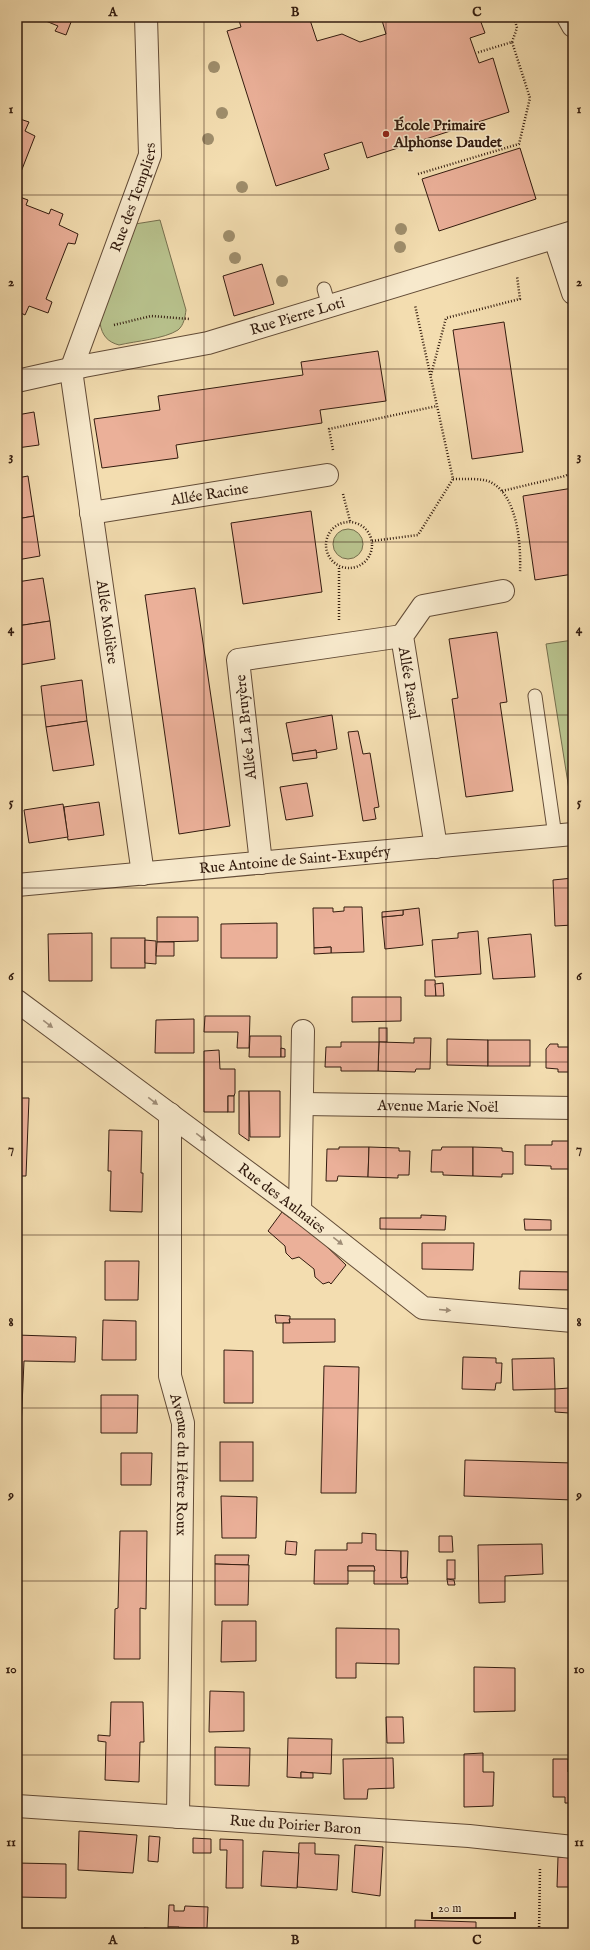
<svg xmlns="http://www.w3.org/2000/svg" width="590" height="1950" viewBox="0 0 590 1950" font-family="'IM FELL English',serif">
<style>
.green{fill:#b8c28d;stroke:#766f4e}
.building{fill:#ebb099;stroke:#331c0f}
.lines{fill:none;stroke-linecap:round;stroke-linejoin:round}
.service-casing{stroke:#634c37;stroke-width:15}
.minor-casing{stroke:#634c37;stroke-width:24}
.path{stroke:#331c0f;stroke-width:2.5;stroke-dasharray:1 2;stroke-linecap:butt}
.service{stroke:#f7e9cc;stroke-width:13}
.minor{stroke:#f7e9cc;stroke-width:22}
.tree{fill:#9f8e6c}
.oneway{fill:#9f8d77}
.grid{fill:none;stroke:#331c0f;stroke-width:1;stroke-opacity:0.55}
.poi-dot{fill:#8f2418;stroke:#f7e9cc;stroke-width:1.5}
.labels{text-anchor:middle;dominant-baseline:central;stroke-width:3;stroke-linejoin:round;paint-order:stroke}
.poi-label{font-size:15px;font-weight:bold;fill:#331c0f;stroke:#f7e9cc;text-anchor:start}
.street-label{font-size:15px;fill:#331c0f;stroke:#f7e9cc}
.neatline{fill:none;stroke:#331c0f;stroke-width:1.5}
.grid-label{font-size:13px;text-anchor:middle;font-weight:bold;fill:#331c0f}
</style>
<rect width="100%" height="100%" fill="#f3ddb0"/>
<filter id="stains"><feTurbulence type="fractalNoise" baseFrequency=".005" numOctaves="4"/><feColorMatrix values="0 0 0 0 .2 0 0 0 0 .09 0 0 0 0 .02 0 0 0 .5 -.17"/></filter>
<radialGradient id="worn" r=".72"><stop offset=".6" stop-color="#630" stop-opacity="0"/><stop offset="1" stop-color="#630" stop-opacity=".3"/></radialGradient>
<g class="green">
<path d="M160,220L186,310C185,317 184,325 178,330C164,339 136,341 119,345C108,342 102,336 100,323L135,224Z"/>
<circle cx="348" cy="544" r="15"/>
<polygon points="573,640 573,815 546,644"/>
</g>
<g class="building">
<polygon points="36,17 73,17 66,35 55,31 58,26"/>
<polygon points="238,17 309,17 317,41 342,34 360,42 386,34 381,17 479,17 485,33 470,38 479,63 493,58 509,112 367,158 362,142 324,154 329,169 276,186 227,31 241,27"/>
<polygon points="17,118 29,122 25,131 35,136 17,182"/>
<polygon points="520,148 536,199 439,231 422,179"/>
<polygon points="17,196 28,200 26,205 49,214 51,209 63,214 59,225 78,234 75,244 68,243 46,299 52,302 48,313 29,306 25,315 17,311"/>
<polygon points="262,264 274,304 234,316 223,276"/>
<polygon points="504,322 523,452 472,459 453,330"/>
<polygon points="378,351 386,401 320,410 322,423 176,445 178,458 102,468 94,419 160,410 158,396 303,375 301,362"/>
<polygon points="34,412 39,445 17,448 17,415"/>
<polygon points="28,476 34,516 17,519 17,478"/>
<polygon points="573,488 573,574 535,580 523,496"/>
<polygon points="311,511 322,592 243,604 231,523"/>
<polygon points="34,516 40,556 17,560 17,519"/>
<polygon points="43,578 50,621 17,626 17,582"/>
<polygon points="195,588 230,826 179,834 145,595"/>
<polygon points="50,621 55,659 19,665 17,626"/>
<polygon points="497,632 507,702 500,703 513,791 466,797 452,699 458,698 449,639"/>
<polygon points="82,680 87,721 46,727 41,686"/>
<polygon points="332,715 337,749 316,753 316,750 292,754 286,723"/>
<polygon points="87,721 94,765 53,771 46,727"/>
<polygon points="358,731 363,754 370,753 379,807 374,808 376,819 363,821 348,732"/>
<polygon points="316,750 317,758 293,761 292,754"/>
<polygon points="307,783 313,816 286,820 280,787"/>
<polygon points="99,802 104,835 68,840 64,807"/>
<polygon points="63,804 68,837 29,843 24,810"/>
<polygon points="573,878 573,925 555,926 553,880"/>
<polygon points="344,907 362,907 364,952 331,953 331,947 314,948 313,908 333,908 333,912 344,911"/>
<polygon points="419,908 423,945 385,949 382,917 403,915 403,910"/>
<polygon points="403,910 403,915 382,917 382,912"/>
<polygon points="157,917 198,917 198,941 157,942"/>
<polygon points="277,923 277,958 221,958 221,924"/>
<polygon points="478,931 481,974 435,977 432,940 458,938 458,933"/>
<polygon points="92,933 92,981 49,981 48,934"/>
<polygon points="531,934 535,977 493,979 488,938"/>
<rect x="111" y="938" width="34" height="30"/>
<polygon points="145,940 156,941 156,964 145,963"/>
<polygon points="157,942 174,942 174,956 156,956"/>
<polygon points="331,947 331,953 314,954 314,948"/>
<polygon points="425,980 435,980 436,996 425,996"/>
<polygon points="443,983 444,996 436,996 435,984"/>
<polygon points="352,997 401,997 401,1021 352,1022"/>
<polygon points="205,1016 250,1016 249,1048 237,1048 238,1032 204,1032"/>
<polygon points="194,1019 194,1053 155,1053 156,1020"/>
<rect x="379" y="1028" width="8" height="14"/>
<polygon points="250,1036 281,1036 281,1057 249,1057"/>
<polygon points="414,1038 431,1038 430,1069 416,1069 415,1072 378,1071 379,1042 414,1043"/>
<polygon points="447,1039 488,1040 488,1066 447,1065"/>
<rect x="488" y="1040" width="42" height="26"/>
<polygon points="341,1042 379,1042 378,1071 341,1071 341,1067 325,1067 326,1047 341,1047"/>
<polygon points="550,1044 558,1044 558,1047 573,1047 573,1072 558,1072 558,1069 546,1068 546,1049"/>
<polygon points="281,1048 285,1049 285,1057 281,1057"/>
<polygon points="219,1050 220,1069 235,1069 235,1093 234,1096 228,1096 228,1112 204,1112 204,1051"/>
<polygon points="239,1091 249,1091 249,1141 239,1134"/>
<polygon points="249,1091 280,1091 280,1137 250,1137"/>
<rect x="228" y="1096" width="6" height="16"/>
<polygon points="17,1098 29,1098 26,1176 17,1176"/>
<polygon points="109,1130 142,1131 141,1173 143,1173 142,1212 110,1211 111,1171 108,1171"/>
<polygon points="552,1141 573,1141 573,1169 551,1169 551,1166 525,1165 525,1145 552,1145"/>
<polygon points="339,1147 369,1147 368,1177 338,1176 337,1181 326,1181 327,1149 339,1149"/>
<polygon points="369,1147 399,1148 399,1151 410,1151 409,1175 398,1175 398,1178 368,1177"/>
<polygon points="442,1147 473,1147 473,1176 443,1175 443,1172 431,1172 432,1150 441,1150"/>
<polygon points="473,1147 502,1148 502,1151 513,1152 513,1174 502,1174 502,1177 473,1176"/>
<polygon points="282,1212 321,1241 346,1265 331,1284 329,1282 323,1284 315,1277 314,1269 299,1257 292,1259 286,1253 285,1246 268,1231"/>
<polygon points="421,1215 446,1216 445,1230 380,1229 380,1218 421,1218"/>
<polygon points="524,1219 551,1220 551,1230 525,1230"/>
<polygon points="422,1243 474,1243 473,1270 422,1269"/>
<polygon points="105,1261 139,1261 138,1300 105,1300"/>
<polygon points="520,1271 573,1272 573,1290 519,1289"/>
<polygon points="275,1315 290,1316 290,1323 276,1323"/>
<polygon points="289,1319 335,1319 335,1342 283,1343 283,1323 290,1323"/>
<polygon points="103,1320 136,1321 136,1360 102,1360"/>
<polygon points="17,1335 76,1337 75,1362 24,1361 21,1429 17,1429"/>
<polygon points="224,1350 253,1351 253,1403 224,1403"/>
<polygon points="463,1357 496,1358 496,1363 502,1363 501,1383 496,1383 495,1390 462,1389"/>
<polygon points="554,1358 555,1389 513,1390 512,1359"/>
<polygon points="324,1366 359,1367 356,1493 321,1493"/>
<rect x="571" y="1372" width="2" height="41"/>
<polygon points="569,1388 569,1413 555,1412 555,1389"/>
<polygon points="101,1395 138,1395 137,1433 101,1433"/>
<rect x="220" y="1442" width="33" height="39"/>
<polygon points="121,1453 152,1453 151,1485 121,1485"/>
<polygon points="465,1460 573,1463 573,1500 464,1496"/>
<polygon points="221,1496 257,1497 256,1538 222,1538"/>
<polygon points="120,1531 147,1531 146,1609 140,1608 140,1659 114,1659 115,1609 118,1608"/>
<polygon points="362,1533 376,1534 376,1550 401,1551 401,1578 407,1577 408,1584 374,1584 374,1566 348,1566 348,1584 314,1584 315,1550 347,1550 347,1543 362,1543"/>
<polygon points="439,1536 452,1536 453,1552 439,1552"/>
<polygon points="286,1541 297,1542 296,1555 285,1554"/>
<polygon points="542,1544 543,1574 505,1576 505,1602 479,1603 478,1545"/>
<polygon points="401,1551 408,1551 407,1577 401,1578"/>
<polygon points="215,1555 249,1555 248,1565 215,1564"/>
<rect x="447" y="1560" width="8" height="19"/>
<polygon points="215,1564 249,1565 248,1605 215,1605"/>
<polygon points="348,1566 374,1566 375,1571 348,1571"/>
<polygon points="447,1579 454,1580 455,1585 448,1585"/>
<polygon points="222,1621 256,1621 256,1661 221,1662"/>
<polygon points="336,1628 399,1629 399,1664 356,1663 356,1678 336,1678"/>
<polygon points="474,1667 515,1668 515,1711 474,1712"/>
<polygon points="210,1691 244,1692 244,1731 209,1732"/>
<polygon points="111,1702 143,1702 144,1742 140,1742 139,1782 105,1780 106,1742 98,1741 98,1735 110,1736"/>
<polygon points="386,1717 403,1717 404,1743 387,1743"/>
<polygon points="288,1738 332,1739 331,1774 301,1772 301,1778 287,1777"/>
<polygon points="215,1747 250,1748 249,1786 215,1785"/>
<polygon points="483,1753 483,1772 494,1772 493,1806 464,1807 464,1754"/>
<polygon points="393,1758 394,1788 368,1789 367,1799 344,1799 343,1759"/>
<polygon points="553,1759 568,1759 568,1772 573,1773 573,1803 565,1803 565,1797 553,1797"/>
<polygon points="301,1772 313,1773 313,1778 301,1778"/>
<polygon points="79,1831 137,1835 133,1873 78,1870"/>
<polygon points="149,1836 160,1837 158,1862 148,1861"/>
<polygon points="193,1838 211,1839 211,1853 193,1853"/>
<polygon points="220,1839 243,1840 243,1888 226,1888 227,1850 220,1850"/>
<polygon points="299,1843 315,1843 315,1854 339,1855 337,1890 297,1887"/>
<polygon points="355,1845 383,1847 380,1896 352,1892"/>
<polygon points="263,1851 299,1853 297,1888 261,1886"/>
<polygon points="558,1857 573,1858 573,1887 557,1887"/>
<polygon points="17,1863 66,1864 66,1898 17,1897"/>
<polygon points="169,1905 174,1905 174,1911 184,1911 185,1906 208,1907 207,1928 168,1927"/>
<polygon points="415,1920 476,1922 476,1933 405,1933 405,1930 415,1930"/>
<polygon points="168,1927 179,1927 178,1933 168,1933"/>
<polygon points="144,1928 158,1929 158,1933 144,1933"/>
<polygon points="17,1931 50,1932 50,1933 17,1933"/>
<polygon points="329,1932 329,1933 276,1933"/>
</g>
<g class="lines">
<g class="service-casing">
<g id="service">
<polyline points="324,289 329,306"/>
<polyline points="535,696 555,836"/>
</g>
</g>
<g class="minor-casing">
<g id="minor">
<polyline points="568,17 573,26"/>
<polyline points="555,239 573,293"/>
<path id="s1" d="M17,381L84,366L208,343L573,232"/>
<path id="s2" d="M91,513L327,475"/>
<polyline points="436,847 402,636 423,606 503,591"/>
<polyline points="261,863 238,660 402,636"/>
<path id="s3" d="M143,874L71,370L150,155L146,17"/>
<path id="s4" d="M17,885L573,834"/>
<path id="s5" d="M17,1001L300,1211L423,1308L573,1321"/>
<path id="s6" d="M303,1104L573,1108"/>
<path id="s7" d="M170,1114V1376L183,1423L178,1817"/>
<polyline points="300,1211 303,1031"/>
<path id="s8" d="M17,1806L469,1836L573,1847"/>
</g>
</g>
<g class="path">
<polyline points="512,42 517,28 514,17"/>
<polyline points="418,174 519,144 530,98 512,42 476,53"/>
<polyline points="114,325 151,316 190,319"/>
<polyline points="431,375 446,318 520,299 517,276"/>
<polyline points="333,450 329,429 437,406"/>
<path d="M453,479C462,479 483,478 490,482C518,495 521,545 520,572"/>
<polyline points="502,491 565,476 573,472"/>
<polyline points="343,494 350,521"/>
<circle cx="349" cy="545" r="23"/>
<polyline points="372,541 418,535 453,479 415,305"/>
<polyline points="339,620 339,567"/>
<polyline points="539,1933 540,1868"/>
</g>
<use href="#service" class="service"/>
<use href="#minor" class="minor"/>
</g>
<g class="tree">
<circle cx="214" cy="67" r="6"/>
<circle cx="222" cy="113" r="6"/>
<circle cx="208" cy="139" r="6"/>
<circle cx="242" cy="187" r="6"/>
<circle cx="401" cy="229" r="6"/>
<circle cx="229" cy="236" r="6"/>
<circle cx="400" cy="247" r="6"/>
<circle cx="235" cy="258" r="6"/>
<circle cx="282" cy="281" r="6"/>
</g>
<defs><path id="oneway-solid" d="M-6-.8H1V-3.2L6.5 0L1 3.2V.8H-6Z"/></defs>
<g class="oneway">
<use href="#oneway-solid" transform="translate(48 1024) rotate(37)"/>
<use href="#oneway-solid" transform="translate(153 1101) rotate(37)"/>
<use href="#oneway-solid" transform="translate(201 1137) rotate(37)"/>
<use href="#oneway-solid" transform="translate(338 1241) rotate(38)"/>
<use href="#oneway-solid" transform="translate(445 1310) rotate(5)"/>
</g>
<path class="grid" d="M204,17V1933M386,17V1933M17,195H573M17,369H573M17,542H573M17,715H573M17,888H573M17,1062H573M17,1235H573M17,1408H573M17,1581H573M17,1755H573"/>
<circle class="poi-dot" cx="386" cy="134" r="4"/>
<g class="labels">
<g class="poi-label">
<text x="394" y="125">École Primaire<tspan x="394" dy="17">Alphonse Daudet</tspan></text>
</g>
<g class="street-label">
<text stroke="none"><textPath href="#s3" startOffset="693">Rue des Templiers</textPath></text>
<text stroke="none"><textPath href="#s1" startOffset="288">Rue Pierre Loti</textPath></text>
<text stroke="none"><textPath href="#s2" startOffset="120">Allée Racine</textPath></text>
<text transform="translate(107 622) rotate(82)">Allée Molière</text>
<text transform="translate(409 683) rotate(81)">Allée Pascal</text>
<text transform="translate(246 727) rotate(-96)">Allée La Bruyère</text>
<text stroke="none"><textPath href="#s4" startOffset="279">Rue Antoine de Saint-Exupéry</textPath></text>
<text stroke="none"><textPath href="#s6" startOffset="135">Avenue Marie Noël</textPath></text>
<text stroke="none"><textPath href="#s5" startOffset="330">Rue des Aulnaies</textPath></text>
<text stroke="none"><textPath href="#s7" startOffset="352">Avenue du Hêtre Roux</textPath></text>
<text stroke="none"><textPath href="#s8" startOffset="279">Rue du Poirier Baron</textPath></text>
</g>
</g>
<rect width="590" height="1950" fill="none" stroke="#f3ddb0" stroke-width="44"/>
<path d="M432 1912v6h83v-6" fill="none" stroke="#331c0f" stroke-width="2"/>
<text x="438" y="1912" font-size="12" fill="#331c0f" stroke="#f7e9cc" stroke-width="3" paint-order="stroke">20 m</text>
<rect x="22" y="22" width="546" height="1906" class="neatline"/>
<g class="grid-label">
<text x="113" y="16">A</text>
<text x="295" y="16">B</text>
<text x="477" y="16">C</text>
<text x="11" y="113">1</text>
<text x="579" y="113">1</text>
<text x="11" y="286">2</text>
<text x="579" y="286">2</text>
<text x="11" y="460">3</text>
<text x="579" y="460">3</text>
<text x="11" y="633">4</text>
<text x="579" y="633">4</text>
<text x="11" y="806">5</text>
<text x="579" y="806">5</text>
<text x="11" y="980">6</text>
<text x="579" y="980">6</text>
<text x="11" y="1153">7</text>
<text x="579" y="1153">7</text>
<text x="11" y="1326">8</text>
<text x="579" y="1326">8</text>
<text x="11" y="1499">9</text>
<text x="579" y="1499">9</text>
<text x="11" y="1673">10</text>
<text x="579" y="1673">10</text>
<text x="11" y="1846">11</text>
<text x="579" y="1846">11</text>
<text x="113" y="1944">A</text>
<text x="295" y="1944">B</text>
<text x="477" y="1944">C</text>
</g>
<rect width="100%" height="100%" filter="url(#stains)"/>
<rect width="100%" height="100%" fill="url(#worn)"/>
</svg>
